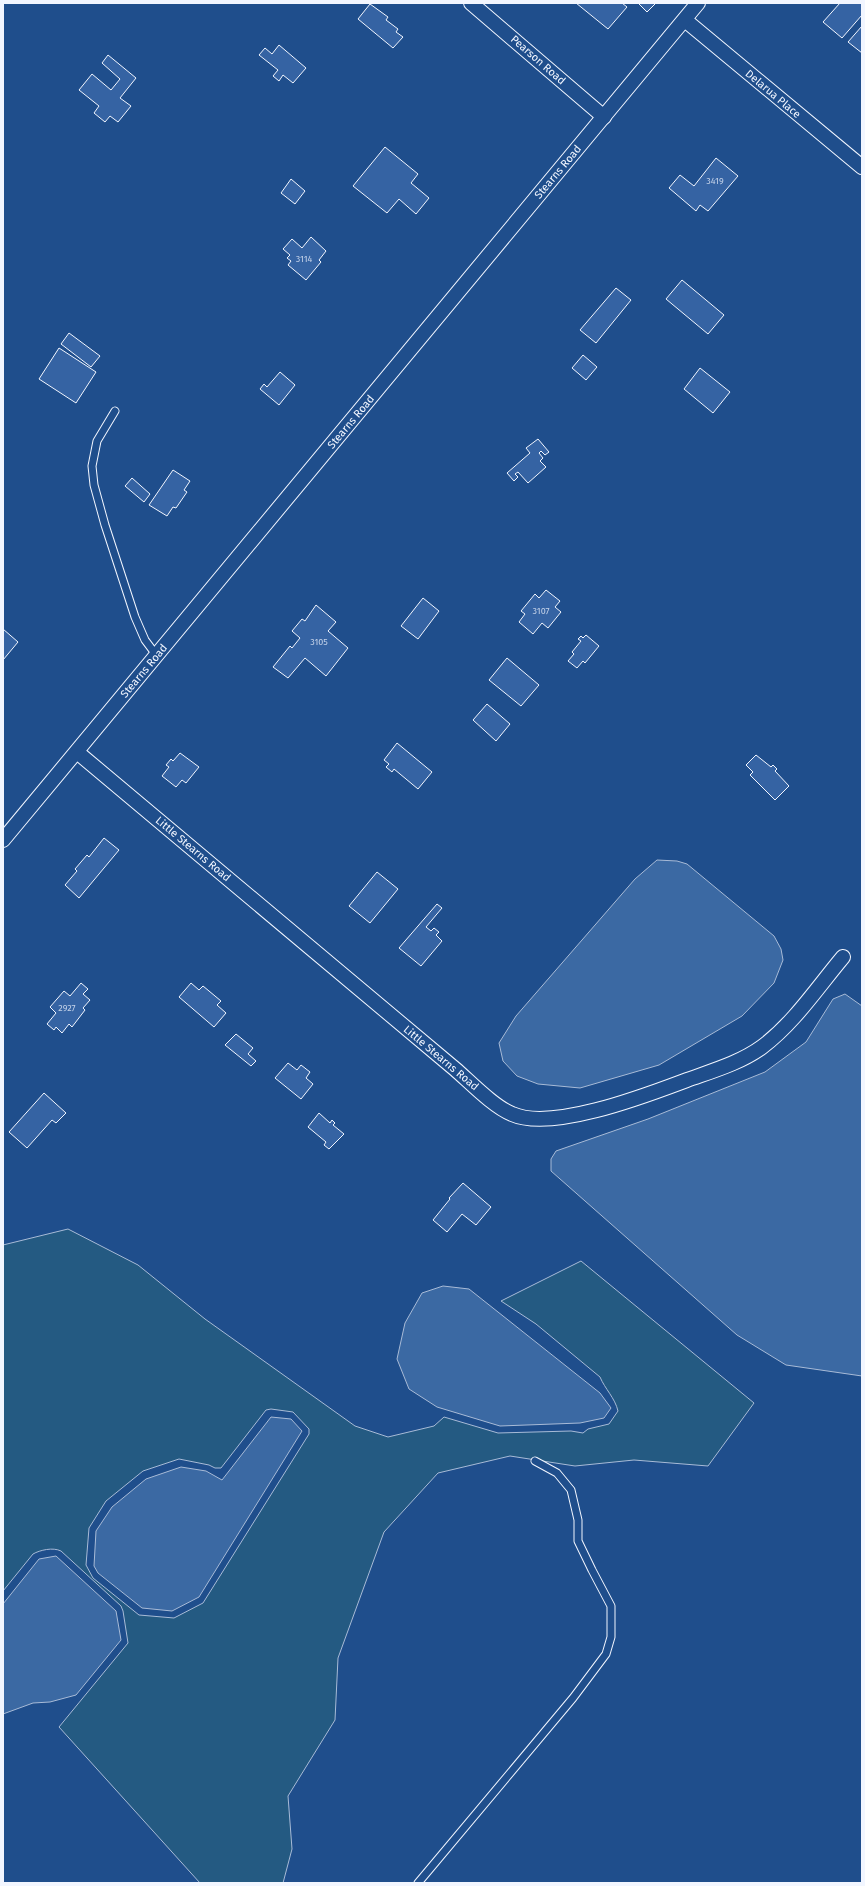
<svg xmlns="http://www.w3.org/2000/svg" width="865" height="1886" viewBox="0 0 865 1886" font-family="'Fira Sans',sans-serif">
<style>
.green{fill:#245a82;stroke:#a8bbd7;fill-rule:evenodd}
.water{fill:#3b69a3;stroke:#a8bbd7}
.building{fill:#3563a3;stroke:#f2f6ff}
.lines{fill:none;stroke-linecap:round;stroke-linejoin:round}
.service-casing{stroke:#f2f6ff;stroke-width:9}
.minor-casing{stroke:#f2f6ff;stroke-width:16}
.service{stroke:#1f4e8c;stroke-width:7}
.minor{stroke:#1f4e8c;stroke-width:14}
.labels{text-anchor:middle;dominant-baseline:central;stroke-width:3;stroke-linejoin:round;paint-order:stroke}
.number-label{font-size:9px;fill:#c3d1e8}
.street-label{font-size:11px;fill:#f2f6ff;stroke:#1f4e8c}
</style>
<rect width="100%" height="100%" fill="#1f4e8c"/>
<path class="green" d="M68,1229L138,1265L205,1319L355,1426L388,1437L434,1426L444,1417L498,1433L571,1431L583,1433L588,1429L609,1424L618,1411C615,1398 605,1389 600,1377L536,1324L501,1301L581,1261L754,1403L708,1466L634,1460L575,1466L510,1456L438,1473L384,1532L338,1658L335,1720L288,1796L292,1849L283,1883H200L59,1727L128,1643L123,1611L121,1606L61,1551C53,1547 40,1550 33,1554L3,1591V1245ZM271,1409L293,1412L309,1429V1434L203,1603L174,1618L139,1615L93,1578L86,1565L89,1528L106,1501L143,1471L179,1459L209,1465L215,1468H221L266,1410Z"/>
<g class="water">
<polygon points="657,860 677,861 687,864 774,936 781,949 783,960 774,983 742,1016 659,1065 580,1088 538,1084 517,1076 503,1061 499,1043 516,1016 635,879"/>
<polygon points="845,994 862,1006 862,1376 786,1365 737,1335 551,1171 551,1159 556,1151 648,1119 765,1072 806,1042 833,999"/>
<polygon points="443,1286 469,1289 600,1393 611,1408 604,1418 580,1423 500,1426 437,1407 409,1389 397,1359 405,1323 422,1293"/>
<polygon points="271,1417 291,1419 302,1431 199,1597 172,1611 142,1608 98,1573 94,1566 96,1531 112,1507 146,1479 181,1467 206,1471 222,1480"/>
<polygon points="56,1556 116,1611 121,1640 76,1695 50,1702 33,1703 3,1714 3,1604 39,1559"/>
</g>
<g class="building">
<polygon points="576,3 622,3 627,7 608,29"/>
<polygon points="638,3 656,3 647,12"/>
<polygon points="840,3 860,3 862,4 862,15 842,38 823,22"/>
<polygon points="370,4 388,17 386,20 398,29 396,32 403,37 393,48 358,19"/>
<polygon points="862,26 862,53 848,42"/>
<polygon points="279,45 306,68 293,83 283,75 279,81 273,76 278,70 259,55 265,48 272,54"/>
<polygon points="108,55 136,78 120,98 131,106 118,122 110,116 105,122 94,113 99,106 79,90 92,74 111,90 120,79 102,63"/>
<polygon points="385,147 418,174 411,183 429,198 416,214 399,199 387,213 353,186"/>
<polygon points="716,158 738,176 708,211 700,205 696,211 669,188 680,175 694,186"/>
<polygon points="291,179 305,191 295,204 281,193"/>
<polygon points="311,237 326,251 319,260 321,262 306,280 288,265 291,261 287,258 290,255 283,249 292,239 302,248"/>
<polygon points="682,280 724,315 708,334 666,299"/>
<polygon points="616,288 631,300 596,343 580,330"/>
<polygon points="69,333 100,356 91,367 61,344"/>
<polygon points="59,348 96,372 76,403 39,379"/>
<polygon points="583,355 597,367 586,380 572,368"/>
<polygon points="700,368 730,392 713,413 684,389"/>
<polygon points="280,372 295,385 279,405 260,389 264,384 267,387"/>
<polygon points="538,439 549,452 545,455 541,451 539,453 543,458 540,461 546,467 528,483 518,472 515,474 518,477 514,481 507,473 530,453 526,448"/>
<polygon points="173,470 190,481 184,490 187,492 176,508 173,507 167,516 149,505"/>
<polygon points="132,478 150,494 144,502 125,486"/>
<polygon points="546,590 560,601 555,607 561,612 548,628 542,623 533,634 519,622 525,614 521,611 535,594 539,598"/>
<polygon points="423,598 439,611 418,639 401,626"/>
<polygon points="316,605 336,622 328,631 348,648 326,676 305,658 288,678 273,667 290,646 292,648 300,638 292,631 302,619 305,621"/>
<polygon points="3,629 18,642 3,660"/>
<polygon points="586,635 599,646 585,663 583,661 577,668 568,661 574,654 572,652 581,641 578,639 581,636 583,638"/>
<polygon points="507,658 539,685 521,706 489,680"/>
<polygon points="487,704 510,724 496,741 473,720"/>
<polygon points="397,743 432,772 418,789 394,769 392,772 386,767 389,764 384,760"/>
<polygon points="180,753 199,767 186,783 182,780 176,787 162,776 169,767 166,765 171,759 173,761"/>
<polygon points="756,755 771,767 773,765 777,769 775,771 789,786 775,800 750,775 753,772 746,765"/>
<polygon points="104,838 119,850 79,898 65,885 77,871 75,869 87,855 89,857"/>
<polygon points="377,872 398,889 370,923 349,906"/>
<polygon points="437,904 442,908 426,927 431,931 434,928 439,932 436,935 442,941 421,966 399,948"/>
<polygon points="81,983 88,989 83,994 90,1000 83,1008 85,1010 72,1027 69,1024 62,1033 56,1027 54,1030 47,1024 56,1013 50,1007 64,991 70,996"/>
<polygon points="191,983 199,990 203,986 221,1001 217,1005 226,1013 214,1027 179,997"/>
<polygon points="236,1034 253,1048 248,1054 256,1061 251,1066 225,1045"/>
<polygon points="288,1063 297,1070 301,1065 310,1072 306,1078 313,1084 301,1099 275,1078"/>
<polygon points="44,1093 66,1113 56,1123 52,1120 27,1148 9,1132"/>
<polygon points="319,1113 330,1123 332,1120 335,1123 333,1125 344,1134 329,1149 324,1145 326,1142 308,1127"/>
<polygon points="463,1183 491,1207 476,1225 462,1214 447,1232 433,1220 450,1199 449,1198"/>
</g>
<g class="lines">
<g class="service-casing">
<g id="service">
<polyline points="115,411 97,441 92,466 94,485 105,525 135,617 145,640 157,656"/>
<polyline points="418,1883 573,1698 606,1654 611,1637 611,1606 592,1570 578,1541 578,1520 571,1490 557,1473 535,1461"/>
</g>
</g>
<g class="minor-casing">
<g id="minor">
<polyline points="471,3 604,117"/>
<polyline points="685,20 862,167"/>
<path d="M77,752L455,1069C470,1082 494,1107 512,1114C552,1132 647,1095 687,1080C712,1071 740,1063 762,1047C794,1023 817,988 843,957"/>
<polyline points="3,840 698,3"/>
</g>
</g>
<use href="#service" class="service"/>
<use href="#minor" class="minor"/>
</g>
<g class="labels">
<g class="number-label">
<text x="715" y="181">3419</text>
<text x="304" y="259">3114</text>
<text x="541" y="611">3107</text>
<text x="319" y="642">3105</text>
<text x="67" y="1008">2927</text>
</g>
<g class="street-label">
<text transform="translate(538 60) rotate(41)">Pearson Road</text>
<text transform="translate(773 94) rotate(40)">Delarua Place</text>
<text transform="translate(558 172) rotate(-50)">Stearns Road</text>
<text transform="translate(351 422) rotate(-50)">Stearns Road</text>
<text transform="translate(144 671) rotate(-50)">Stearns Road</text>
<text transform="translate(193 849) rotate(40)">Little Stearns Road</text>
<text transform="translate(441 1058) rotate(40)">Little Stearns Road</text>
</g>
</g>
<rect width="865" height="1886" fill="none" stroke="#f2f6ff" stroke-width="8"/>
</svg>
